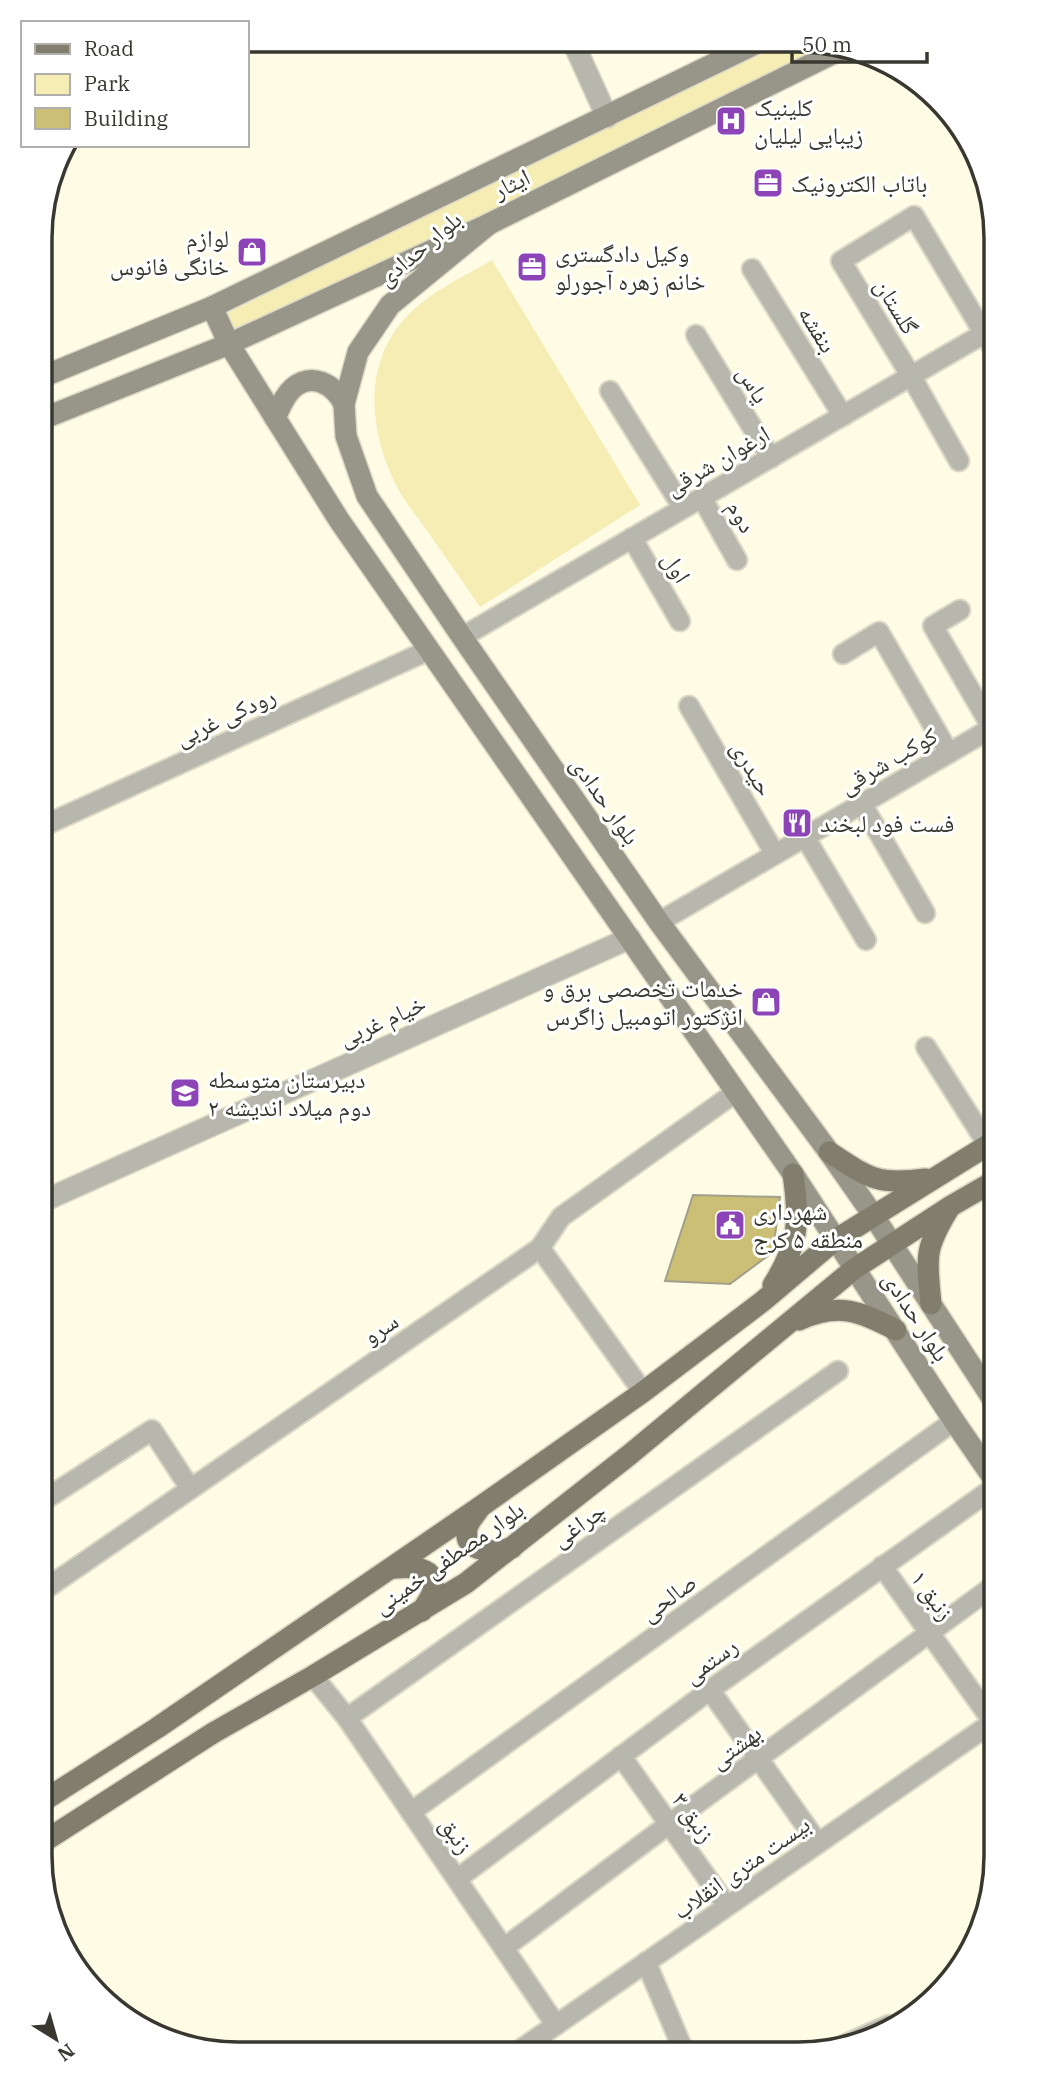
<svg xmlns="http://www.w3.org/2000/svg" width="1037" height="2095" viewBox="0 0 1037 2095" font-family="'IBM Plex Serif','Noto Naskh Arabic',serif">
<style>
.green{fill:#f5edb3}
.building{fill:#cbbf75;stroke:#a29f8b;stroke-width:2}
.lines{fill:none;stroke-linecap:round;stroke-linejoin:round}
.minor-casing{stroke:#dbd9c5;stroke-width:23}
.tertiary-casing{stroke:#dbd9c5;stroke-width:24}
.secondary-casing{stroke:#dbd9c5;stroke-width:24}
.primary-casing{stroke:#dbd9c5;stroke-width:24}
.minor{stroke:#b8b7ae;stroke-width:19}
.tertiary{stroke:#b8b7ae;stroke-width:21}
.secondary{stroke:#989689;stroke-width:21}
.primary{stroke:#817e6e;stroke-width:21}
.labels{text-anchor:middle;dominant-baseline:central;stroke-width:6;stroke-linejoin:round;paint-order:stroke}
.poi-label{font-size:24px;fill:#393830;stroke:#fff;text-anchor:start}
.street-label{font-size:24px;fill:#393830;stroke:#fff}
.rim{fill:none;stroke:#393830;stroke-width:3.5}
</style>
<rect width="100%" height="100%" fill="#fffce6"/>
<g class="green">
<polygon points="776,44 837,44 235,335 227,313"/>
<path d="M492,260L640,505L480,607C462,580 443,554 425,528C416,515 405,502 398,489C368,431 361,361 411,312C434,290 465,276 492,260Z"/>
</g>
<polygon class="building" points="693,1195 780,1197 773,1252 730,1284 665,1281"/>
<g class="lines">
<g class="minor-casing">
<g id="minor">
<polyline points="752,269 843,416"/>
<polyline points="696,335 771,458"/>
<polyline points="610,391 683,508"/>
<polyline points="959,461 911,376 841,261 914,216 997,355"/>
<polyline points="702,498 737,560"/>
<polyline points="632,538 680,621"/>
<polyline points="960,610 933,626 992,728"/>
<polyline points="462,637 997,326"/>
<polyline points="843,654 879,632 949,753"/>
<polyline points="689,706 775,854"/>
<polyline points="862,804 925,913"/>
<polyline points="41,827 429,650"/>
<polyline points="805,837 866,940"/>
<polyline points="659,922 997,725"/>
<polyline points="926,1047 988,1145"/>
<polyline points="540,1248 643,1392"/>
<polyline points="41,1502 152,1430 190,1488"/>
<polyline points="882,1566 993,1722"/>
<polyline points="41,1592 540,1248 561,1217 736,1092"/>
<polyline points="313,1676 347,1718 556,2025"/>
<polyline points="710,1690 818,1843"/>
<polyline points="347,1718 838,1371"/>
<polyline points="621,1756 727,1906"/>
<polyline points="411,1812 954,1421"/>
<polyline points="457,1879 710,1690 996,1486"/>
<polyline points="504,1948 669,1824 996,1584"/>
<polyline points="646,1962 685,2054"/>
<polyline points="837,2048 889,2025"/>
<polyline points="514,2054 996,1720"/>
</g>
</g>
<g class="tertiary-casing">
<g id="tertiary">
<polyline points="573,42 607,117"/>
<polyline points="41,1202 630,938"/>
</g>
</g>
<g class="secondary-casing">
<g id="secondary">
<polyline points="489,224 390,305 358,352 344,404 346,436 367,496 462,637 659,922 829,1152 873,1215 996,1404"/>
<polyline points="212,307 229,344 339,520 793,1174 954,1421 996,1482"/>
<polyline points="42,377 212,307 757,43"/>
<path d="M275,418C280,408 284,396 293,388C312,372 334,384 344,404"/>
<polyline points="42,419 229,344 489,224 844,48"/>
</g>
</g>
<g class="primary-casing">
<g id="primary">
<path d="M829,1152C870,1179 877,1185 926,1179"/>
<path d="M773,1285C799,1244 800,1221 793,1174"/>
<path d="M931,1304C927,1259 923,1251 948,1210"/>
<path d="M799,1320C838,1302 860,1311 896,1330"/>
<path d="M479,1509C475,1515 468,1522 467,1529C463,1555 497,1552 512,1548"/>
<path d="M394,1568C410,1567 437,1565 433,1590C432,1597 425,1605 422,1611"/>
<polyline points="40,1803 157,1728 480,1507 643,1392 763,1301 835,1240 996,1140"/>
<polyline points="40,1844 213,1733 313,1676 466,1583 628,1456 854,1269 951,1206 996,1180"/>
</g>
</g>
<use href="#minor" class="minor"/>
<use href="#tertiary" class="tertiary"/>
<use href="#secondary" class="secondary"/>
<use href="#primary" class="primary"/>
</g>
<defs>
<g id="hospital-square" transform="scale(1.575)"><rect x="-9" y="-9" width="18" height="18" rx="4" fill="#8c44b7" stroke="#fff"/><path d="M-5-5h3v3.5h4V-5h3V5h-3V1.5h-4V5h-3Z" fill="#fff"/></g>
<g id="office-square" transform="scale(1.575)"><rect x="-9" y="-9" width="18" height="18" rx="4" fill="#8c44b7" stroke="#fff"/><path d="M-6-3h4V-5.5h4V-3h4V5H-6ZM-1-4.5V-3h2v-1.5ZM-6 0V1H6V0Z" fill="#fff"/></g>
<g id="shop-square" transform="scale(1.575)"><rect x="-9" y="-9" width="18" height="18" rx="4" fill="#8c44b7" stroke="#fff"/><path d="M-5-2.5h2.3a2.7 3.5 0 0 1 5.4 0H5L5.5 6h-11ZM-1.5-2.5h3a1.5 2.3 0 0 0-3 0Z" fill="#fff"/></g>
<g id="restaurant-square" transform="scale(1.575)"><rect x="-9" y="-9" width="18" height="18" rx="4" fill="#8c44b7" stroke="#fff"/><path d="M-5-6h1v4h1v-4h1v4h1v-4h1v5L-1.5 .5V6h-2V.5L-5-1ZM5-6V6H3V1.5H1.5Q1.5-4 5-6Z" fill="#fff"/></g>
<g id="school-square" transform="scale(1.575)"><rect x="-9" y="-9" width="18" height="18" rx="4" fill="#8c44b7" stroke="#fff"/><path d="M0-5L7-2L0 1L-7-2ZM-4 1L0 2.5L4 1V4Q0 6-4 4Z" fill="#fff"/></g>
<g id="civic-square" transform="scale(1.575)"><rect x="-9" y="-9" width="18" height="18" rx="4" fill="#8c44b7" stroke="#fff"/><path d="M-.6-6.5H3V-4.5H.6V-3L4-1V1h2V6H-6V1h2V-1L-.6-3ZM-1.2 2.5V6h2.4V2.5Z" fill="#fff"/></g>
</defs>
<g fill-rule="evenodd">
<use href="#hospital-square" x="731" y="121"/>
<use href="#office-square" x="768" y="183"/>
<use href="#shop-square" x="252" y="252"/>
<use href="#office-square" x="532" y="267"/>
<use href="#restaurant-square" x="797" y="823"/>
<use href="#shop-square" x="766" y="1002"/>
<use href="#school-square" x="185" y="1093"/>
<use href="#civic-square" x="730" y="1225"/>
</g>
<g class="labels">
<g class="poi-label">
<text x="754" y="107">کلینیک<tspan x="754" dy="28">زیبایی لیلیان</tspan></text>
<text x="791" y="183">باتاب الکترونیک</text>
<text x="229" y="238" text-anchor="end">لوازم<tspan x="229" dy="28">خانگی فانوس</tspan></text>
<text x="555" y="253">وکیل دادگستری<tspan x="555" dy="28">خانم زهره آجورلو</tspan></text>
<text x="820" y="823">فست فود لبخند</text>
<text x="743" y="988" text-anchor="end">خدمات تخصصی برق و<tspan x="743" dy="28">انژکتور اتومبیل زاگرس</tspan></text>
<text x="208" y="1079">دبیرستان متوسطه<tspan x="208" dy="28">دوم میلاد اندیشه ۲</tspan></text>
<text x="753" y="1211">شهرداری<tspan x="753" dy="28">منطقه ۵ کرج</tspan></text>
</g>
<g class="street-label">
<text transform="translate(511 183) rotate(-26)">ایثار</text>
<text transform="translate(419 248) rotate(-40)">بلوار حدادی</text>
<text transform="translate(897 306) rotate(59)">گلستان</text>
<text transform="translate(818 329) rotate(58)">بنفشه</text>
<text transform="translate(754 384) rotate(59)">یاس</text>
<text transform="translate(717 460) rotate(-30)">ارغوان شرقی</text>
<text transform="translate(742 516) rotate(60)">دوم</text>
<text transform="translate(677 567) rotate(59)">اول</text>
<text transform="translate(225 716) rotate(-25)">رودکی غربی</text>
<text transform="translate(888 760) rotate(-30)">کوکب شرقی</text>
<text transform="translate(753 768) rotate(60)">حیدری</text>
<text transform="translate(606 800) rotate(55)">بلوار حدادی</text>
<text transform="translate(382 1020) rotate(-24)">خیام غربی</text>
<text transform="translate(917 1316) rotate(57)">بلوار حدادی</text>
<text transform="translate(380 1328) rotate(-34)">سرو</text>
<text transform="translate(578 1524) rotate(-35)">چراغی</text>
<text transform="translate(448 1557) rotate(-35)">بلوار مصطفی خمینی</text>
<text transform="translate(933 1595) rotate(54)">زنبق ۱</text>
<text transform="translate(668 1597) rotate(-36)">صالحی</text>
<text transform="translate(710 1660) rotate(-36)">رستمی</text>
<text transform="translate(735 1746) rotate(-36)">بهشتی</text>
<text transform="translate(694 1817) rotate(55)">زنبق ۳</text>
<text transform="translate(457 1835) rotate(56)">زنبق</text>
<text transform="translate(741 1867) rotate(-35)">بیست متری انقلاب</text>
</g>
</g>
<path d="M0 0H1037V2095H0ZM238 52H798A186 186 0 0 1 984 238V1856A186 186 0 0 1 798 2042H238A186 186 0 0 1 52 1856V238A186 186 0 0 1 238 52Z" fill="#fff" fill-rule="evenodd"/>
<path class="rim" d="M238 52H798A186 186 0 0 1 984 238V1856A186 186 0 0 1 798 2042H238A186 186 0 0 1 52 1856V238A186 186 0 0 1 238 52Z"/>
<rect x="21" y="21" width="228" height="126" fill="#ffffff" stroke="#b0afac" stroke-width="2"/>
<rect x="35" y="44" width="35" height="10" fill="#817e6e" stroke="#b0afac" stroke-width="2"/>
<text x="84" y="56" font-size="21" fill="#393830">Road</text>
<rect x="35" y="74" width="35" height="21" fill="#f5edb3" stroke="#b0afac" stroke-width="2"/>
<text x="84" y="91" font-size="21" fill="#393830">Park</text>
<rect x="35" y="108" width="35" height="21" fill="#cbbf75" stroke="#b0afac" stroke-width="2"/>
<text x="84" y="126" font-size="21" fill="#393830">Building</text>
<g transform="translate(56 2039) rotate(143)" stroke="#ffffff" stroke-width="5" paint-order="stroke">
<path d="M0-5L12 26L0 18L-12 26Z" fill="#393830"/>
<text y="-10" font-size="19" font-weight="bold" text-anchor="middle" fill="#393830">N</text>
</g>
<path d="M792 52v10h135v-10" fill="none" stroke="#393830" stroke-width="3.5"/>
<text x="802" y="52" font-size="21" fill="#393830" stroke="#ffffff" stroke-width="5" paint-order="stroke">50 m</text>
</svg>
